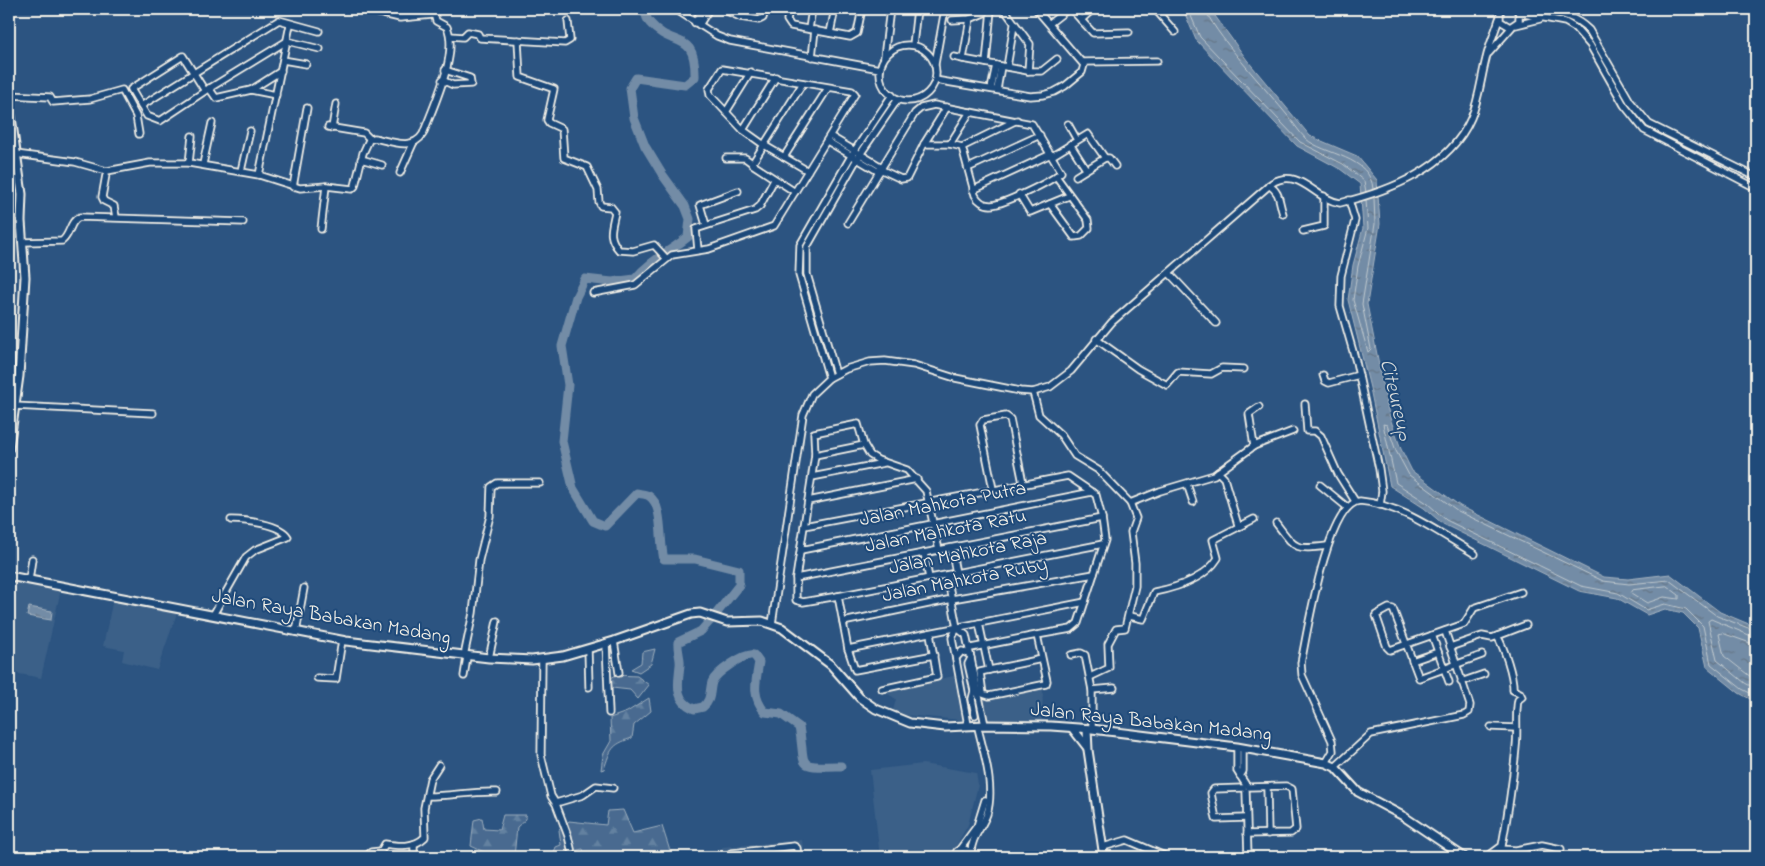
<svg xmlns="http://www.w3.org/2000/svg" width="1765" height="866" viewBox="0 0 1765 866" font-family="'Indie Flower',sans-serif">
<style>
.built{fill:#3b6088}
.forest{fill:url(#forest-firs);stroke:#9eaebc}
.water{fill:url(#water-ripples);stroke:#a7b4c0}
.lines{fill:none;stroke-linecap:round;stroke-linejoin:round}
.shore{stroke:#c0c9ce;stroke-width:1}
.river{stroke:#738ca6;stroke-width:9}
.minor-casing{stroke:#f4f1e8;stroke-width:9}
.major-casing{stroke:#f4f1e8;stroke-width:11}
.minor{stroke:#1f4a7a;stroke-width:5.5}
.major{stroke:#1f4a7a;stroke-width:7}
.labels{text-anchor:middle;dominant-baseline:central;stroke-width:4;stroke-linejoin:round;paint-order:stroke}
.street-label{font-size:20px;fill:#f4f1e8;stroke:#1f4a7a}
.water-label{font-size:21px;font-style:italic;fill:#dadddb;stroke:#1f4a7a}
</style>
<defs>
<pattern id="forest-firs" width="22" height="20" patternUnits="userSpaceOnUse" patternTransform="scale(1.25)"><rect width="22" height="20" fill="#496b90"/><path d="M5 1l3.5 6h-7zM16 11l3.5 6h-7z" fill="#6481a0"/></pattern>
<pattern id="water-ripples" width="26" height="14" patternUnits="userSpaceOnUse" patternTransform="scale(1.25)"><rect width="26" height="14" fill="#738ca6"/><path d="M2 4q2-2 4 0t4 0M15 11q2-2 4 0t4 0" fill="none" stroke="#647484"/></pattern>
</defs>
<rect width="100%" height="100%" fill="#2c5481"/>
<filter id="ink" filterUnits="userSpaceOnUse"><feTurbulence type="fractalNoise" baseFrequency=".02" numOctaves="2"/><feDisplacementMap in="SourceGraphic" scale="10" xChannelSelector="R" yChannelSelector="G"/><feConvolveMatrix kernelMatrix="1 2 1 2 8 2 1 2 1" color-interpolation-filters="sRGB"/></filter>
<g filter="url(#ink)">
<g class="built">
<polygon points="9,579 61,589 41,678 9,672"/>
<polygon points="113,599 177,613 157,670 122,661 124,650 103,646"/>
<polygon points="954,676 963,720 903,715 893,711 896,699 883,691"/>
<polygon points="1043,689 1042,720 987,720 983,700"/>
<polygon points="923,764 976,773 978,785 968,825 954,849 946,857 880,857 870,770"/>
<polygon points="802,840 804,857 724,857 722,847"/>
</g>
<g class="forest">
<polygon points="655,649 651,664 639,672 631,669 641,663 642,652"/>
<polygon points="616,675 637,676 649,685 638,699 630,690 612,688 611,678"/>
<path d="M649,698L651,711L634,725L632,738C611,745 611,749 604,769L601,770L603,755L611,741L610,718L627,712Z"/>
<polygon points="623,810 633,833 662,826 670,851 666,857 585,857 583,849 569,852 567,857 552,857 556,847 561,845 559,830 569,821 606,825 608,811"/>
<polygon points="503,815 526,815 526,819 517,827 514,857 485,857 484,852 471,846 474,820 482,818 484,829 499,830"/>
</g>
<g class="water">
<polygon points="1183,9 1210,9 1247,60 1310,136 1357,156 1377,180 1380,224 1367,304 1389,415 1401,449 1412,471 1460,506 1604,577 1628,579 1670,574 1720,612 1756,627 1756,702 1739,693 1707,667 1698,628 1683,613 1665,609 1647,615 1617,598 1579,591 1443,524 1424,508 1390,486 1370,388 1348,300 1353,265 1363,228 1360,184 1340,169 1297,146 1196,40"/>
<polygon points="29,607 52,611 51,620 27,616"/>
</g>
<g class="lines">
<g class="shore">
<polyline points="1188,9 1200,37 1300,142 1343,164 1364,181 1366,192"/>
<path d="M1206,9C1208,27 1272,96 1287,115C1293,122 1299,132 1306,139C1324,155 1371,156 1373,189"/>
<polyline points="1366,200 1368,228 1358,266 1353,300 1368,352 1371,349 1362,304 1375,224 1374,198"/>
<polygon points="1667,586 1679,595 1679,599 1664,597 1647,603 1631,593 1633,590"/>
<polyline points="1756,631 1717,616 1669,580 1629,584 1603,581 1458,511 1409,475 1396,451 1387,425 1383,424 1396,483 1427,503 1446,520 1581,586 1618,593 1646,610 1665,604 1686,609 1703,626 1711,664 1742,689 1756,696"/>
<polyline points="1756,638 1711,619 1708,621 1717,660 1745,683 1756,689"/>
<polyline points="1756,645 1722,633 1719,634 1724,656 1756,681"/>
</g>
<path class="river" d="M644,9C645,13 647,20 650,23C672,49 696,29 695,77L685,85L636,78L630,88L634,118L645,146L662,174L685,206L690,219L688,237C669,252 651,260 635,279L612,282L585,279L576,297L562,346L568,385L562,441L573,488L593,521L605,526L637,493C640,494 646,494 649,496C664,505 659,543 664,559H695L739,570V585L716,614L701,631L678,642C677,650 681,658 680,665C678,684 674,700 694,709L703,707C712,699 709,692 712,682C716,673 745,652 754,655L759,662C756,681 751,696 765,712L781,714L799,727C807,768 793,767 841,766"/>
<g class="minor-casing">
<g id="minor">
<polyline points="362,9 400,18 433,15"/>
<polyline points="675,9 717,36 730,41 880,69"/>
<polyline points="722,9 740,17 759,20 763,18 765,9"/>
<polyline points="789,9 787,20 791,26 850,37 857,33 862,9"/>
<polyline points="1071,9 1093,33 1129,32"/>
<polyline points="1155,9 1175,32"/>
<polyline points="1500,9 1500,21 1510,27 1519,21 1519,13 1516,9"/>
<path d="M1538,9C1558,13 1574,15 1589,30L1630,101L1649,124L1756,177"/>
<polyline points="1519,13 1565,22 1575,28 1590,45 1624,105 1644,130 1756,188"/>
<polyline points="740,17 742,9"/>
<polyline points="970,19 963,59 1028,71 1030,44 1004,9"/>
<polyline points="952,20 970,19 993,9"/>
<polyline points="1081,20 1093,9"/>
<polyline points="695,23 702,9"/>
<polyline points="1050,23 1068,9"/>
<polyline points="699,25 709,9"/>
<polyline points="1516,25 1540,19"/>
<polyline points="809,29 812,9"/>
<polyline points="830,33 835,9"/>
<polyline points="450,36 463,37 468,32 478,34 480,38 565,43 570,40 568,21"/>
<path d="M518,40L520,77L554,89L547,120L549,123L562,129L564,158L587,167L598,190L599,202L601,206L611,207L615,212C612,228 607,236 619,250L633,251L654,245L666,258"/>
<polyline points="913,45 917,9"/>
<circle cx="908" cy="73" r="28"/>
<polyline points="1489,53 1512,27"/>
<polyline points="812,57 815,30"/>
<polyline points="884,57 890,9"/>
<polyline points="954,57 963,59"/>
<polyline points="283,60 306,64"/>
<polyline points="1083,62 1157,61"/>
<polyline points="986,63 991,10"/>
<polyline points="935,64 945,9"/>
<polyline points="1007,67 1014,25"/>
<polyline points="1028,71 1042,71 1057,59"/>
<polyline points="442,80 453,85 471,84 470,78 445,70"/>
<polyline points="935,80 1030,96 1043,95 1054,92 1065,86 1082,72 1084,65 1036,9"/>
<polyline points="209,88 216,98 251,90 276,95"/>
<polyline points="991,89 996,65"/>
<polyline points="251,90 281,71"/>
<polyline points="997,90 1001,66"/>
<polyline points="205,91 183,56 131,89 147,116 160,121 205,91 287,41 320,49"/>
<polyline points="9,95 50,97 53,102 90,99 122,90 136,116 139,134"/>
<polyline points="141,106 279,20 319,31"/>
<polyline points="726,112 751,72"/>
<polyline points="1068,124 1077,140"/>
<polyline points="328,127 364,133 370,139"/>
<polyline points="332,128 336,104"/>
<polyline points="743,130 776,77"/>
<polyline points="830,136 882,167"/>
<polyline points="827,141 879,172"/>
<polyline points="950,144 970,112"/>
<polyline points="1070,144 1086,169"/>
<polyline points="962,147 1017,120"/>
<path d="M16,154L75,162L107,171L150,163H189L259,175L300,188L326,186L352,189L355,186L363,153L369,140L374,138C390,141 413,151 423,134C433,107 459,54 447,27L436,21L433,9"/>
<polyline points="1052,156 1088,134 1105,158 1109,158 1115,166"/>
<polyline points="784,157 828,88"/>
<polyline points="726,158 745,158 752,163"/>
<polyline points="361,159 382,165"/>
<polyline points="189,163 192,136"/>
<polyline points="203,164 212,123"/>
<polyline points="968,168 1040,135"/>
<polyline points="880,169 901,179 907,178 924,144 947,107"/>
<polyline points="241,171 250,131"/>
<polyline points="400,173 413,144"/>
<polyline points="106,175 102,197 104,201 114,206 116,217"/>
<polyline points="259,175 290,25"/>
<polyline points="1076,176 1105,158"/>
<path d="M1269,185C1281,194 1278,199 1283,214"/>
<polyline points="293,187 307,108"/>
<polyline points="973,190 1051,154"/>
<polyline points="795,192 752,164 803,83"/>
<polyline points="1019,194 1030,212 1069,196"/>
<polyline points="1349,200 1355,220 1341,276 1340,306 1356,362 1379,469 1382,491 1380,505"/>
<polyline points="1050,204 1074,237 1081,236 1089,228 1088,220 1056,176"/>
<path d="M848,223L915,113L921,108L934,105L1032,124L1061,172C1053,181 1002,205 991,205C984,205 978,201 975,195L962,147L950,144H924"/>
<polyline points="706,225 700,205 738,191"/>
<polyline points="321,229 326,186"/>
<polyline points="1303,231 1324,226 1324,196"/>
<path d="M23,242L62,241C71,234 69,221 80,217L243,222"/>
<polyline points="698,250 696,229 755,210 760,206 774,180"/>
<polyline points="1170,274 1216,323"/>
<polyline points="593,293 635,285 672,255 709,249 774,226 855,94 852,91 722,69 709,89 710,95 743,130 764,145 808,171"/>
<polyline points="1096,339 1138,369 1167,385 1178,372 1211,374 1222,368 1244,369"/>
<polyline points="836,374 807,274 807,247 857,159 898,99"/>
<polyline points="1323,375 1325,381 1329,383 1359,375"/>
<polyline points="829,378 799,275 800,245 851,156 892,95"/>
<polyline points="1033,392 1039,415 1061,435 1075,456 1098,470 1130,503 1160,491 1214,475 1254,446 1249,414 1259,407"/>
<polyline points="1305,404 1307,431 1315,431 1321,436 1338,474 1355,501"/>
<polyline points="14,406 153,413"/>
<polyline points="1254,446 1293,431"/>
<polyline points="815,455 864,445"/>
<polyline points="1218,472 1224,478 1238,525"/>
<polyline points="812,477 884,463"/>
<polyline points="1187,484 1193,502"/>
<polyline points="1320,485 1347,507"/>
<polyline points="993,489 980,425 983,420 1006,416 1010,419 1023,483"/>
<polyline points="808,501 917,479"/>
<path d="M1276,523C1296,549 1294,550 1327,546"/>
<polyline points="804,526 1068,476 1096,495 1102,518 1105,540 1078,623 1071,629 1037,635 1047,681 1046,684 989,696 983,694 980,672 1042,659"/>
<polyline points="951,548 956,573"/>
<polyline points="801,550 1092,492"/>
<polyline points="924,553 929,578"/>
<polyline points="947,575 957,628"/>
<polyline points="796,578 1102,518"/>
<polyline points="29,580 32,559"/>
<polyline points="838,596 1103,544"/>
<path d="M213,615L246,557L255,550L288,537C281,524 245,520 231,520"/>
<path d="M1130,616L1143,619L1154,592C1175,588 1205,579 1218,558L1213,540L1254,519"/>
<polyline points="843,622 952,599 1094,574"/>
<polyline points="979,623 989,670"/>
<path d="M772,624L803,415L812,394L829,378L846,369L870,362L885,361L914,365L955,378L1020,391L1033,392L1050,387L1071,371L1112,322L1272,183C1300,167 1314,199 1340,203C1389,191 1449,169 1471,118C1479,100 1481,78 1486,59C1489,45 1495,32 1499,19"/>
<polyline points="957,628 966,635 985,725"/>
<polyline points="957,628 952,638 968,725"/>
<polyline points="296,632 304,588"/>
<polyline points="1432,635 1449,682"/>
<polyline points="614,641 619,673"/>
<polyline points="606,644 609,713"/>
<polyline points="1450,647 1482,636 1492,638 1526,625"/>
<polyline points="971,648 1037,635"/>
<polyline points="588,649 589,687"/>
<polyline points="848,649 1085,602"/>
<polyline points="934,655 855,670 848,649 838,596 803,602 796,600 796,578 815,455 814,433 858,424 864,445 870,455 878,460 907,470 926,491 939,550"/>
<polyline points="1071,655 1081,653 1085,655 1092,690 1092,729"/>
<polyline points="1482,655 1419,678 1393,609 1389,608 1376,615 1387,647 1390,650 1464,624 1474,608 1521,592"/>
<polyline points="464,656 473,613 479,560 490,516 491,487 497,483 540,483"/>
<polyline points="489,658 497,621"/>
<polyline points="956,658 962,651 970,655"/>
<polyline points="971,658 968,664 974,691 972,699 975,715"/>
<polyline points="542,659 541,755 551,796 556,804 568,836 573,857"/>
<polyline points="1412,661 1438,652"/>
<polyline points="464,676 467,657"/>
<polyline points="1090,677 1109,668 1108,644 1116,629 1125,628 1135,586 1135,563 1131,532 1136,518 1130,503"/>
<polyline points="317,678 336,679 342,640"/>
<polyline points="1461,682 1484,674"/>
<polyline points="882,689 937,677 930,633"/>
<polyline points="1092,690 1114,688"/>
<polyline points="1491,727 1516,728"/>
<polyline points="1237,747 1237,771 1246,785"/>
<path d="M1326,763L1333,751L1332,741L1302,675L1301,663C1307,634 1327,503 1360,501C1403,505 1439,533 1475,554"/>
<polyline points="1335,767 1371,734 1464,715 1469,712 1470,705 1445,631"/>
<polyline points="1240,776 1243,771 1243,748"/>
<polyline points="1267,787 1268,834"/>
<polyline points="1243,788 1214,789 1211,793 1216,819 1246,818"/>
<polyline points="1246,791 1248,857"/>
<path d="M427,796C451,796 473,791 497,792"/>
<polyline points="556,803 583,795 596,786 613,788"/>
<polyline points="1247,834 1291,833 1296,829 1292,789 1286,786 1249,787"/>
<polyline points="1103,847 1127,840 1167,857"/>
<polyline points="770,849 771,857"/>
<polyline points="960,849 977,826 985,800"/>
<polyline points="1500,849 1516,850 1542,845 1561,849"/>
<path d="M971,853C971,838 982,828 987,814C995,787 984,754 978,728"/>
<path d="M366,857L371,852L381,851L385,844C399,846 414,848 425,837L424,808L430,779L439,765"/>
<polyline points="414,857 414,844"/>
<polyline points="729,857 731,853 742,852"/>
<polyline points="743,857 742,852 794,846 797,848 798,857"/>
<polyline points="954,857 957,851 962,848 969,851 971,857"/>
<path d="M1487,857L1502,846C1508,813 1513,780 1516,747C1518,731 1515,716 1518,700L1522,697L1520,693L1513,690C1514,677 1504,647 1497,636"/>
</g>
</g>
<g class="major-casing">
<g id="major">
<polyline points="9,103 22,194 21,221 25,277 19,376 9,448"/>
<polyline points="9,576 346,641 489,658 532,660 563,656 614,641 691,614 700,613 727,622 762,621 782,628 831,665 860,698 876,709 910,723 945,727 985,725 1051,726 1092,729 1237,747 1326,763 1335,767 1358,792 1403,816 1464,857"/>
<polyline points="1073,729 1087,747"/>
<polyline points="1087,729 1088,750 1104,857"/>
</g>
</g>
<use href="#minor" class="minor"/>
<use href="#major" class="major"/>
</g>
</g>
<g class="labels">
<g class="street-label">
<text transform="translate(943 505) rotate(-11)">Jalan Mahkota Putra</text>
<text transform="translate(946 532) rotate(-11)">Jalan Mahkota Ratu</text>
<text transform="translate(968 554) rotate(-11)">Jalan Mahkota Raja</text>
<text transform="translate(965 581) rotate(-11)">Jalan Mahkota Ruby</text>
<text transform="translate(331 618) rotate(10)">Jalan Raya Babakan Madang</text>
<text transform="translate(1151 723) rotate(6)">Jalan Raya Babakan Madang</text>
</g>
<g class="water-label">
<text transform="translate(1395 400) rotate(77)">Citeureup</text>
</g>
</g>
<rect width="1765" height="866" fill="none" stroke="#1f4a7a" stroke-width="30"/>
<rect x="15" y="15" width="1735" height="836" fill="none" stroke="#f4f1e8" stroke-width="2" filter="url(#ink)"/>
</svg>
